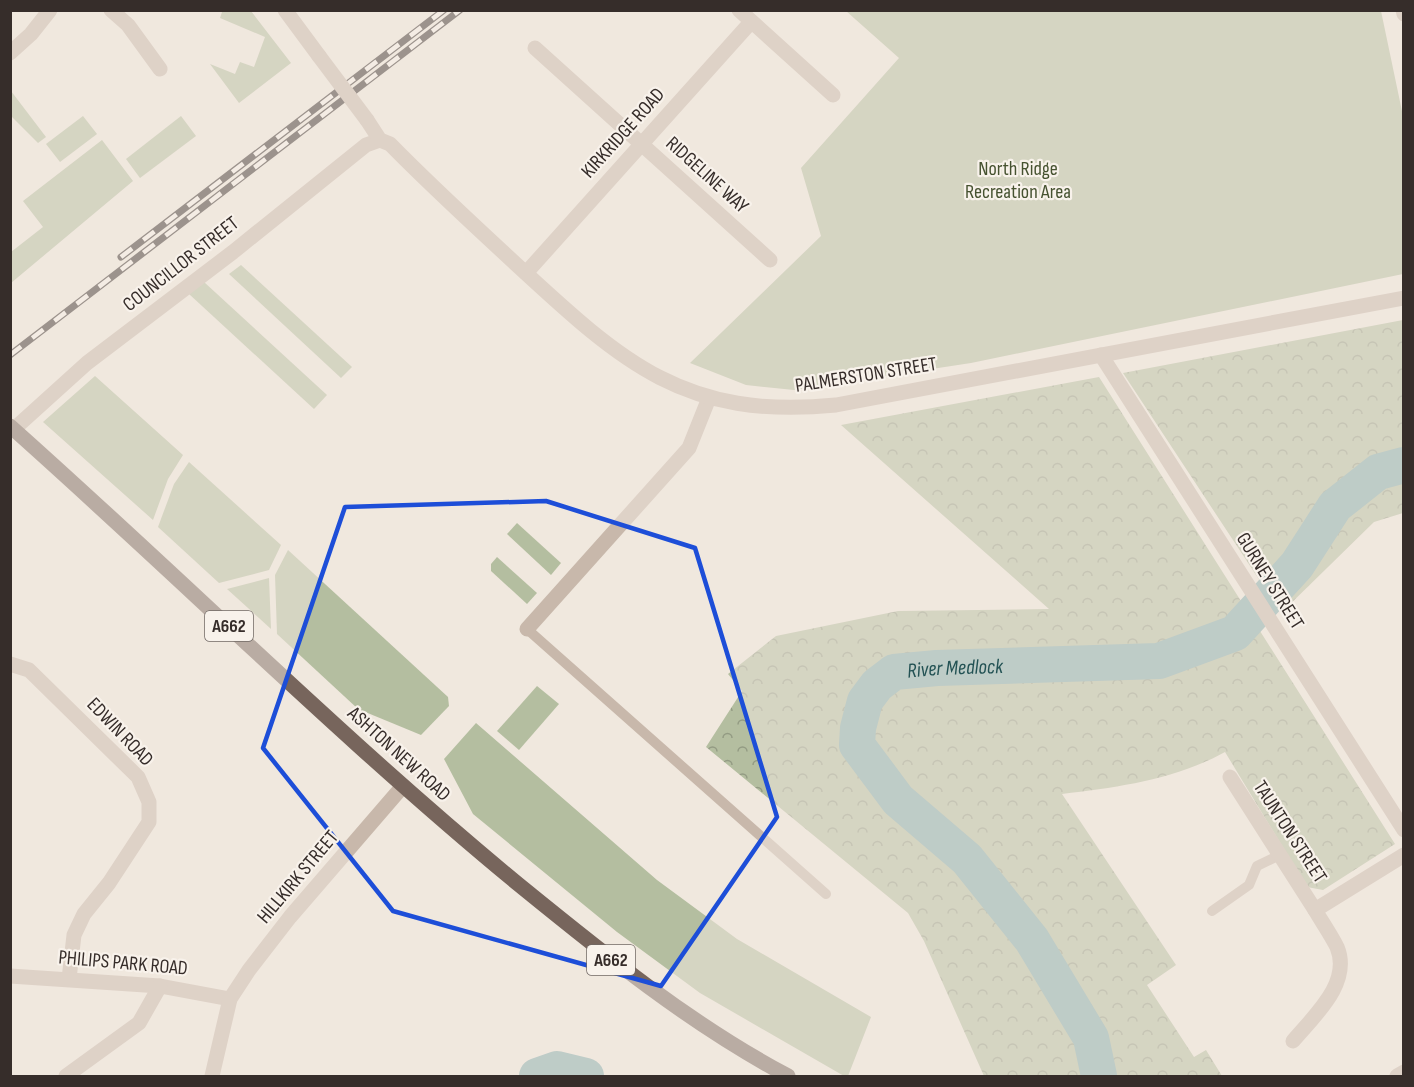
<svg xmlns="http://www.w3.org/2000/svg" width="1414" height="1087" viewBox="0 0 1414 1087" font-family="'Sofia Sans Condensed',sans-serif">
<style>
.green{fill:#b4bea0}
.forest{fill:url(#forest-crowns)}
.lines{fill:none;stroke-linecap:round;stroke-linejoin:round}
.river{stroke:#80aaab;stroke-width:36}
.service{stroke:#c8b8ab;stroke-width:10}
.minor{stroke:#c8b8ab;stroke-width:15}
.tertiary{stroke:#c8b8ab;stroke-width:15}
.primary{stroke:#77655c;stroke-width:15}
.rail-casing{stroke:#362d2a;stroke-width:7}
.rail{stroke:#f8f2eb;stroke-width:4.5;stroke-dasharray:14;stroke-linecap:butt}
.tertiary-bridge{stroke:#c8b8ab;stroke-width:15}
.marked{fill:none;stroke:#1d4ed8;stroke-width:4.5;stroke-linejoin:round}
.labels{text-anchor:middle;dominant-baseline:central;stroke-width:4.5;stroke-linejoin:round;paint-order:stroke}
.shield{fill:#f8f2eb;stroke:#706864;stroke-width:1.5}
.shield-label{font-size:18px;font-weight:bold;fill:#362d2a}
.street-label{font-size:20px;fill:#362d2a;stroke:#f8f2eb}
.park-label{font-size:20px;fill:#465230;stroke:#f8f2eb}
.water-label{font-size:21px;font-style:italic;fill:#235254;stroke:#f8f2eb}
</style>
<defs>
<pattern id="forest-crowns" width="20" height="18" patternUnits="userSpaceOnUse" patternTransform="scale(1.5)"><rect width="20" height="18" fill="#b4bea0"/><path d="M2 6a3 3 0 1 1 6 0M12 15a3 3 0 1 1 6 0" fill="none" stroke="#939b83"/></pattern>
</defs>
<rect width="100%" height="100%" fill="#f0e8de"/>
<g class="green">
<polygon points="219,10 251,11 291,63 239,103 210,64 235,74 240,62 254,67 265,37 220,18 222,12"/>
<polygon points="846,11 1381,11 1403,116 1403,274 971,363 794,390 746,385 690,363 821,236 801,168 899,58"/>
<polygon points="11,91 46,137 38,143 11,116"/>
<polygon points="83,116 97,134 60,162 46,144"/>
<polygon points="181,116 196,136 140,178 126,159"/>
<polygon points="102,140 133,181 11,283 11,252 43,227 23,201"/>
<polygon points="241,265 352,367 341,378 229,274"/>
<polygon points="204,282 327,395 314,409 189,294"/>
<polygon points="95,376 183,455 168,479 153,520 43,422"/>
<polygon points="189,462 281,545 269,570 219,583 158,527 174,484"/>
<polygon points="517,523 561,563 551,575 507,534"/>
<polygon points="288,550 448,697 449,706 421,735 358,709 277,634 275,575"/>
<polygon points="497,557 537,593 527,604 491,571 491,564"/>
<polygon points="269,578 271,629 227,589"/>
<polygon points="537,686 559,704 519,750 497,731"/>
<polygon points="476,723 657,880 737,939 871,1017 848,1076 844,1076 700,993 617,932 473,814 444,759"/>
</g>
<g class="forest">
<polygon points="1403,320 1403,513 1374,522 1281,613 1123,373"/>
<path d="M1099,377L1395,844L1323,890L1307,887L1225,752C1174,780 1119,787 1062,794L1176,965L1147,985L1194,1057L1206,1050L1222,1076H984L924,941L908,913L706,747L742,691L728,674L776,636L898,611L1049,609L841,425Z"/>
</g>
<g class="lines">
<g class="river">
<polyline points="537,1076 557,1069 586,1076"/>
<path id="s1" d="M1099,1076L1091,1038L1032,940L967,859L898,800L857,745L858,728L865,701L877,685L894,672L937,668L1159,661L1235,633L1297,565L1335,506L1378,472L1404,465"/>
</g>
<g class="service">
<polyline points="527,629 826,894"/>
<polyline points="1212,911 1249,885 1257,866 1280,855"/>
</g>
<g class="minor">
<polyline points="111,10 128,25 160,69"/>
<polyline points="739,10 833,95"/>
<polyline points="535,48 770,260"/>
<polyline points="10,53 31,34 50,10"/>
<polyline points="526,273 751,22"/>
<polyline points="1101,355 1404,830"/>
<polyline points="14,429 87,363 233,252 366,145 380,140"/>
<polyline points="527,629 689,448 709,398"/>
<polyline points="10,664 29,670 138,777 149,802 149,822 109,883 84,914 74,935 69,979"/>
<polyline points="1230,777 1315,910"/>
<polyline points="10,976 160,986 230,999"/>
<path d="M1293,1041C1314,1016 1352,983 1337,947C1331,935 1322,922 1315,910L1404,855"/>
<polyline points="66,1076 139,1023 160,986"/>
</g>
<g class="tertiary">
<polyline points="285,10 319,56"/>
<polyline points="1403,10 1404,14"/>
<path d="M367,120L380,140L390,144C431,186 475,226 518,266C623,363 685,420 836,405L1404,298"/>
<polyline points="212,1076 230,999 249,970 290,917 403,786"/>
<polyline points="1397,1076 1404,1072"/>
</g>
<path class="primary" d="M10,426C181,578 342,739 518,884C604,954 690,1024 788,1076"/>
<g class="rail-casing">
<g id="rail">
<polyline points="121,257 444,10"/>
<polyline points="10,355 460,10"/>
</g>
</g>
<use href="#rail" class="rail"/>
<polyline class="tertiary-bridge" points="319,56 367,120"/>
</g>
<path d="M0 0H1414V1087H0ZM546,501L695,548L777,817L661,986L393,911L263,748L345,507Z" fill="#f0e8de" fill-opacity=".55" fill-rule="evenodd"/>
<path class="marked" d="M546,501L695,548L777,817L661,986L393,911L263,748L345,507Z"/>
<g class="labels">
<g class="shield">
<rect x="205" y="611" width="48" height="30" rx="4.5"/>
<rect x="587" y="945" width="48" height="30" rx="4.5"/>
</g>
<g class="shield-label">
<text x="229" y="626">A662</text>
<text x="611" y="960">A662</text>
</g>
<g class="street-label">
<text transform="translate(623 133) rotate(-48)">KIRKRIDGE ROAD</text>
<text transform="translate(707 175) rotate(42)">RIDGELINE WAY</text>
<text transform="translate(181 264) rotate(-38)">COUNCILLOR STREET</text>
<text transform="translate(866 375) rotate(-9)">PALMERSTON STREET</text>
<text transform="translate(1270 581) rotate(58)">GURNEY STREET</text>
<text transform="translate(120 732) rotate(46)">EDWIN ROAD</text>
<text transform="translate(399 754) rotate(42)">ASHTON NEW ROAD</text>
<text transform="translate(1290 832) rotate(57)">TAUNTON STREET</text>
<text transform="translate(298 877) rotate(-50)">HILLKIRK STREET</text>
<text transform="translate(123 963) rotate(5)">PHILIPS PARK ROAD</text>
</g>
<g class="park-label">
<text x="1018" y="169">North Ridge<tspan x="1018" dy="23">Recreation Area</tspan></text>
</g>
<g class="water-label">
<text stroke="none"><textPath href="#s1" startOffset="564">River Medlock</textPath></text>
</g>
</g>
<rect width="1414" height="1087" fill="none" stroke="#362d2a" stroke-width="24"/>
</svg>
